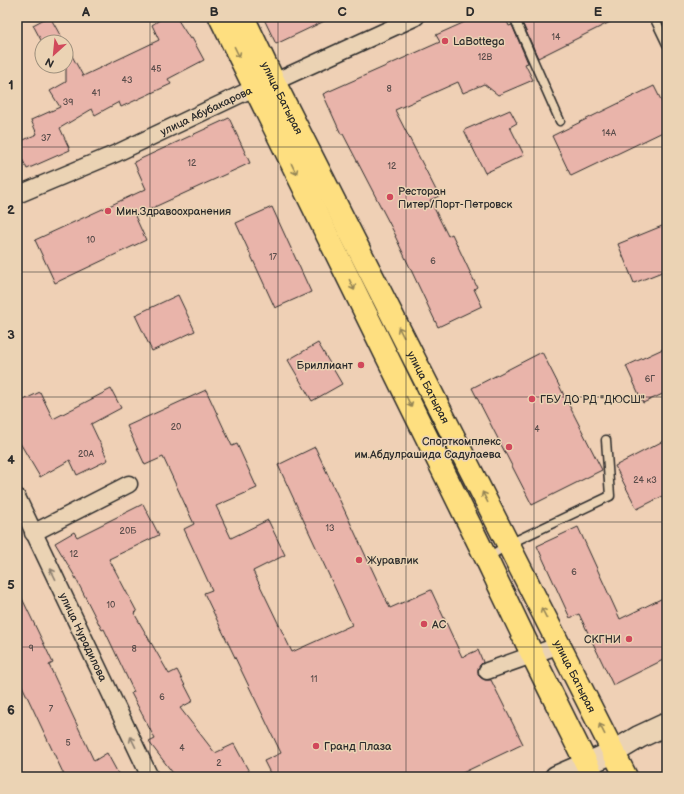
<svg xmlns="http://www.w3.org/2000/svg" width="684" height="794" viewBox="0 0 684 794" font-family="'Balsamiq Sans',sans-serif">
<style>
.building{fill:#e9b4aa;stroke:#2b2b2b}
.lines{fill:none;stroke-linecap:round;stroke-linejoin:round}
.lane-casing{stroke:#2b2b2b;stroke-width:11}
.street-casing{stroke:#2b2b2b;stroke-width:19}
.secondary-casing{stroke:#2b2b2b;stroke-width:25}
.primary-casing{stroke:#2b2b2b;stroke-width:25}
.lane{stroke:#ebd3b4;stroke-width:8}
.street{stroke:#ebd3b4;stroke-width:16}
.secondary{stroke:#ebd3b4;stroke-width:22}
.primary{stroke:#fedf80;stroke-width:22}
.oneway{stroke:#948556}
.oneway2{stroke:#8b7f70}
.grid{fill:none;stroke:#2b2b2b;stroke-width:1;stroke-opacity:0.55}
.poi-dot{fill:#d1495b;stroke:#ebd3b4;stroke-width:1.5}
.labels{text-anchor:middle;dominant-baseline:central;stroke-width:3;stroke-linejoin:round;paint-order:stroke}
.number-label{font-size:9px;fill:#5a4d4b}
.poi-label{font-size:11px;fill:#2b2b2b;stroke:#ebd3b4;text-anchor:start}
.street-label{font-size:11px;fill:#2b2b2b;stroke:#ebd3b4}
.neatline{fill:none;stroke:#2b2b2b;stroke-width:1.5}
.grid-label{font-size:13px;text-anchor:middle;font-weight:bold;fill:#2b2b2b}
</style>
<rect width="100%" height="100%" fill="#efd0b5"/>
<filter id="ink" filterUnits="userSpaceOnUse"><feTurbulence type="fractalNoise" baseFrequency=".025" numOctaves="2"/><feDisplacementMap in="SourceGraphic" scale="8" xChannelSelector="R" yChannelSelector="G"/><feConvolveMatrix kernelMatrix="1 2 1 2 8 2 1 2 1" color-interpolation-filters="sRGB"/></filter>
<g filter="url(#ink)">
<g class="building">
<polygon points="48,17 50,17 64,42 42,42 33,25"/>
<polygon points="164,17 176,17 190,39 192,38 204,60 168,79 171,84 121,107 119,102 95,115 92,109 60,128 70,150 27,169 17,148 17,143 37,134 31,120 60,107 50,91 66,82 66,45 83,76 159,40 152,25"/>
<polygon points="263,17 333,17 276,44"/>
<polygon points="476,17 505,17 509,26 512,25 528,63 525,64 533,80 498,95 484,84 463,93 458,82 395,110 439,196 430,200 448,236 452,234 477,287 474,289 482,306 438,327 395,236 396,236 343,134 341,134 323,94 440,42 436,35"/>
<polygon points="527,17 620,17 538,58 521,20"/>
<polygon points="654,86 667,112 667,130 571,176 552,136"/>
<polygon points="510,110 517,123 510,127 524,155 485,173 464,130"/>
<polygon points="229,118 250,163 135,216 146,240 55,283 35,240 146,189 134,162"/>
<polygon points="272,207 311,292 275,308 236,223"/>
<polygon points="667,224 667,270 634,283 618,244"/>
<polygon points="178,295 195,331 152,351 135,315"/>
<polygon points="318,343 342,384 312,401 288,360"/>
<polygon points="667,347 667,392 643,403 626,366"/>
<polygon points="542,352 602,470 532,505 472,388"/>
<polygon points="111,389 121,408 91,424 108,460 77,475 70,460 40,477 17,438 17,403 40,392 53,419"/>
<polygon points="206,390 232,446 237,444 257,488 216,506 231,538 268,520 285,555 253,571 292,652 352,625 278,465 315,447 390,608 431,590 462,657 478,650 483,662 480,665 478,669 478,675 481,678 485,680 491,680 523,744 454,777 272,777 264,761 281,753 204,593 212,590 184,529 194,524 163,457 145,465 127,426"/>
<polygon points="667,439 667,494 637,509 615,466"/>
<polygon points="143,504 159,535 109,559 137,612 134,613 169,674 177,670 193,701 180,708 215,753 234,744 252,777 176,777 149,742 155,739 131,693 134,692 104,629 102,630 74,575 55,543 74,532 77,537"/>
<polygon points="578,527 620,619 667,596 667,658 613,685 579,614 570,618 537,546"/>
<polygon points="17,588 53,663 49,665 94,761 107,753 120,777 65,777 17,675"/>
</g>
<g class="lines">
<g class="lane-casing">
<g id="lane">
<polyline points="514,17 560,121"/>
<polyline points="654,17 667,44"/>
<polyline points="487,558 509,544 610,496 606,440"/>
</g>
</g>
<g class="street-casing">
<g id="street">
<path id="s1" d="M17,195L117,153L254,88L274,82L416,17"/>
<path id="s2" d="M17,497L150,777"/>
<polyline points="33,533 129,484"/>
<polyline points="487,671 560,645"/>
</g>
</g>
<g class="secondary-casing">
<polyline id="secondary" points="556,777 614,752 639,737 667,724"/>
</g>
<g class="primary-casing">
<g id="primary">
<polyline points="220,17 486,558 533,656 593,777"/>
<path id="s3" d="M243,17L274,82L626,777"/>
</g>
</g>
<use href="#lane" class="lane"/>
<use href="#street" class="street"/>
<use href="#secondary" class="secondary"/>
<use href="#primary" class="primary"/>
</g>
<defs><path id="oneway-shaft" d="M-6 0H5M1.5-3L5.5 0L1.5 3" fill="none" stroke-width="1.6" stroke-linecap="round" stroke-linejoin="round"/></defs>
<g class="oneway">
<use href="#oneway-shaft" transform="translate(237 52) rotate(64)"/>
<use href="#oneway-shaft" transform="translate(294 169) rotate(64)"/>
<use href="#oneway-shaft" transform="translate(352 285) rotate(64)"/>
<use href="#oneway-shaft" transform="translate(401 332) rotate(-117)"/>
<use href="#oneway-shaft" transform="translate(409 402) rotate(64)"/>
<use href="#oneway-shaft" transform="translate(485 497) rotate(-117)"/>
<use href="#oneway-shaft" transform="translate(544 613) rotate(-117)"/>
<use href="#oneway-shaft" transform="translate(602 729) rotate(-117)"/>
</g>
<g class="oneway2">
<use href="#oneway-shaft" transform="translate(53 574) rotate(-116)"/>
<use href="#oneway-shaft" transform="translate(133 742) rotate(-116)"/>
</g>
</g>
<path class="grid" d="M150,17V777M278,17V777M406,17V777M534,17V777M17,147H667M17,272H667M17,397H667M17,522H667M17,647H667"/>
<g class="poi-dot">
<circle cx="445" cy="41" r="4"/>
<circle cx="390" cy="197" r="4"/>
<circle cx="108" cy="211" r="4"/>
<circle cx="361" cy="365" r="4"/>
<circle cx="532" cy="399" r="4"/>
<circle cx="509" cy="447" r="4"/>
<circle cx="359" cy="560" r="4"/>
<circle cx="424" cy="624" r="4"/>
<circle cx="629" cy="639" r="4"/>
<circle cx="316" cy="746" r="4"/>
</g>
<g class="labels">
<g class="number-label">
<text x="556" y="37">14</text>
<text x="485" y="57">12В</text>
<text x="156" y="69">45</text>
<text x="127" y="80">43</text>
<text x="389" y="89">8</text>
<text x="96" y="93">41</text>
<text x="68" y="102">39</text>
<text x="609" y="133">14А</text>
<text x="46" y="138">37</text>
<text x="192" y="163">12</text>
<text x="392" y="166">12</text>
<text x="91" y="240">10</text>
<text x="273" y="257">17</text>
<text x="433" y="261">6</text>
<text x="650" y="379">6Г</text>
<text x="176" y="427">20</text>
<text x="537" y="429">4</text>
<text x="86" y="454">20А</text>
<text x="645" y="480">24 к3</text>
<text x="330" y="528">13</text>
<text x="128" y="531">20Б</text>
<text x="74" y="554">12</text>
<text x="574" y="572">6</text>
<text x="111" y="605">10</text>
<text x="31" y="648">9</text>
<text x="134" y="649">8</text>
<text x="314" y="679">11</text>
<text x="162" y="697">6</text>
<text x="51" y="709">7</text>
<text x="68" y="743">5</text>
<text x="182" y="748">4</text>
<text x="219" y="763">2</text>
</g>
<g class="poi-label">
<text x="453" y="41">LaBottega</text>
<text x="398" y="191">Ресторан<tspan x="398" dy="13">Питер/Порт-Петровск</tspan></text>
<text x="116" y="211">Мин.Здравоохранения</text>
<text x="353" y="365" text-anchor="end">Бриллиант</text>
<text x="540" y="399">ГБУ ДО РД "ДЮСШ"</text>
<text x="501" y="441" text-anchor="end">Спорткомплекс<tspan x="501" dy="13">им.Абдулрашида Садулаева</tspan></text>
<text x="367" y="560">Журавлик</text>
<text x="432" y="624">АС</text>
<text x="621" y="639" text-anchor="end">СКГНИ</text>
<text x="324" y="746">Гранд Плаза</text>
</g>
<g class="street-label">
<text stroke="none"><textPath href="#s3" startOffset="90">улица Батырая</textPath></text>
<text stroke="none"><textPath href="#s1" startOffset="207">улица Абубакарова</textPath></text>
<text stroke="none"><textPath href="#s3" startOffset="414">улица Батырая</textPath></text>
<text stroke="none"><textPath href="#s2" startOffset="155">улица Нурадилова</textPath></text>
<text stroke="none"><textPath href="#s3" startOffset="738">улица Батырая</textPath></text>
</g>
</g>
<rect width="684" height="794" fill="none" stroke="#ebd3b4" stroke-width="44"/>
<g transform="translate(54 54) rotate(207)"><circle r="19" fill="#ebd3b4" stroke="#9e907d"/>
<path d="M0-3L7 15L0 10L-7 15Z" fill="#d1495b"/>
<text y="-6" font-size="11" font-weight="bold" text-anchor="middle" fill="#2b2b2b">N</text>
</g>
<rect x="22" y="22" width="640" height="750" class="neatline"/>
<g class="grid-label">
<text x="86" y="16">A</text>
<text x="214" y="16">B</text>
<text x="342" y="16">C</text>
<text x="470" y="16">D</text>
<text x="598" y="16">E</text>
<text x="11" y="89">1</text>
<text x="11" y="214">2</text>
<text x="11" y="339">3</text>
<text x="11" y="464">4</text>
<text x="11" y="589">5</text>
<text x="11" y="714">6</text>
</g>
</svg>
